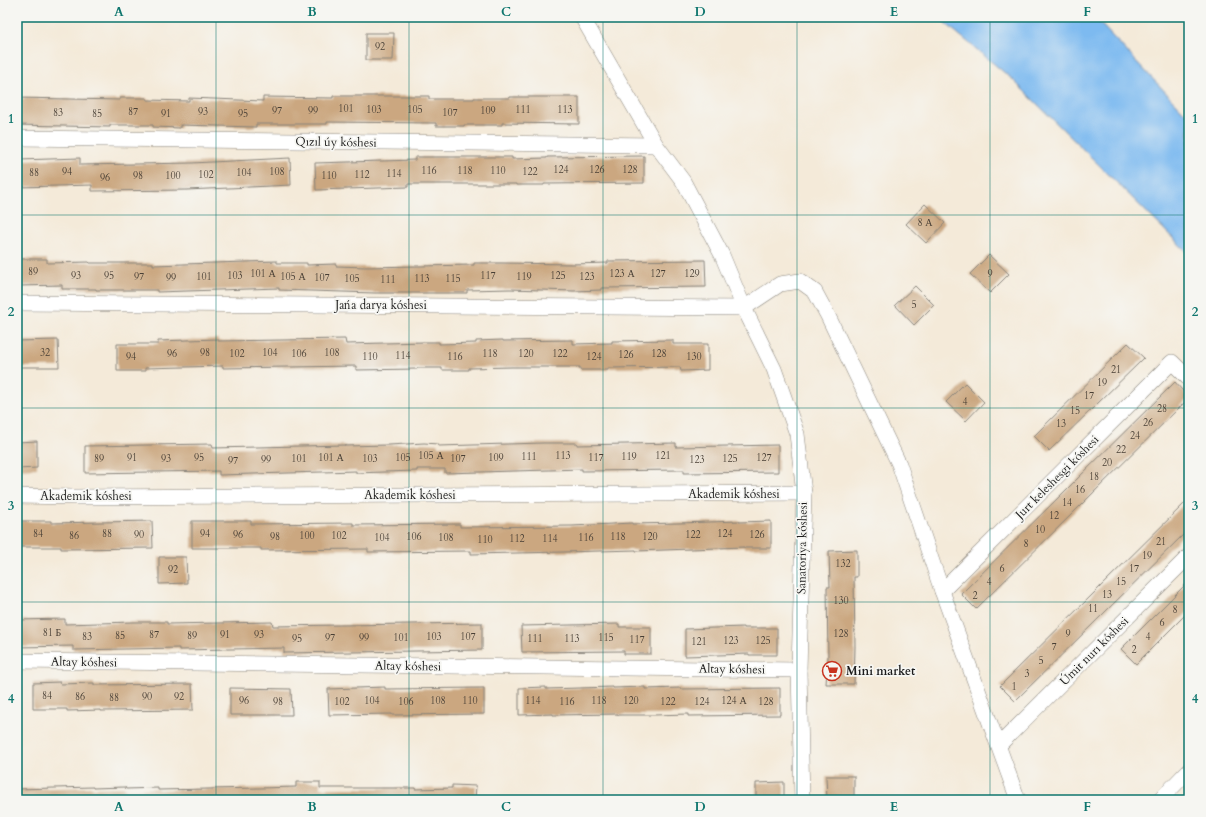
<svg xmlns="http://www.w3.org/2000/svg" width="1206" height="817" viewBox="0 0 1206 817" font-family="Cardo,serif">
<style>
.water{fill:#7dbaf0;stroke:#4c6b86}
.building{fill:#cba780}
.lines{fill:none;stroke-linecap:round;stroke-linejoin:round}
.minor-casing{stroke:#88837a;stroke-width:16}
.minor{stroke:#fff;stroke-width:15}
.grid{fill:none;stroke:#0f766e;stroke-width:1;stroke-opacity:0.55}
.labels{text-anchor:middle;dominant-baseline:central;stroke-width:3.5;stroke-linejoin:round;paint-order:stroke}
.number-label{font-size:10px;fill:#483f35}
.street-label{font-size:12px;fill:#1c1c1c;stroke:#f6f6f2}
.poi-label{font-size:12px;font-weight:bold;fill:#1c1c1c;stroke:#f6f6f2;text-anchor:start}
.neatline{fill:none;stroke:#0f766e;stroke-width:1.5}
.grid-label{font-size:13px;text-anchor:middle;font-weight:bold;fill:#0f766e}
</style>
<rect width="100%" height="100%" fill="#f6f6f2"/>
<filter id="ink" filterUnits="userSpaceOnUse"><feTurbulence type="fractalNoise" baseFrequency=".025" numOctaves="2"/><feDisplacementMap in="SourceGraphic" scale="8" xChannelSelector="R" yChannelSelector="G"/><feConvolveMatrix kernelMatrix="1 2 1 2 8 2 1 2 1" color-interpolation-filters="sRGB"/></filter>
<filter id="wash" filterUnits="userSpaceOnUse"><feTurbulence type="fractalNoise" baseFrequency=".012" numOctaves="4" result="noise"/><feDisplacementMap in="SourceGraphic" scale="16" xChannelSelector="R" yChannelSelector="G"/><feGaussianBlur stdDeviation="0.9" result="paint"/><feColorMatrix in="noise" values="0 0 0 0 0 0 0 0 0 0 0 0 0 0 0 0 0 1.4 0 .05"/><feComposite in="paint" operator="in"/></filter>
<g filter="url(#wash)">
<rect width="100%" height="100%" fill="#f4ead9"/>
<polygon class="water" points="938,17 1094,17 1189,117 1189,254 1012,79"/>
<g id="blocks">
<g class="building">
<polygon points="366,33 394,33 393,60 366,60"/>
<polygon points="333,96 429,96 429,99 474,99 474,98 510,98 510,97 579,97 579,124 502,123 502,125 464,125 464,126 436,126 436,123 327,122 327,124 256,124 256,127 180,125 180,128 153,127 153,125 110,125 110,127 17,125 17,98 120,100 120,98 147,98 147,100 189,101 189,98 263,101 263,97 333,98"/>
<polygon points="644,156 644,183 544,184 544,185 516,185 516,184 408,184 408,187 316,190 315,163 415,160 415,157 512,157 512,159 547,158 547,157"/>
<polygon points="80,158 80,165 192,163 290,158 291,185 187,190 92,191 92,185 20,187 20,160"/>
<polygon points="925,204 945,223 926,243 906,224"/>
<polygon points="989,255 1009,274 990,293 970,274"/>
<polygon points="19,259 47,259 47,263 89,262 90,263 153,263 153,265 277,261 277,263 307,263 307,265 336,264 336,266 366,267 474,265 474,263 502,263 572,264 608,263 608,261 705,260 706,287 601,288 601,290 574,291 510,289 467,290 467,293 375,293 279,290 279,288 157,292 157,290 96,290 96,289 62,289 62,285 19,286"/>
<polygon points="915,286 934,305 914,325 895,305"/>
<polygon points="218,339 218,341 345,339 346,344 425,342 439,342 439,344 476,343 476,341 503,340 503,341 573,340 573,344 612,343 612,341 673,340 673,344 708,344 708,370 681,371 680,367 608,368 608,370 580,370 580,367 512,367 469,368 469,370 442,370 442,368 417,368 417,369 356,370 356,366 223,368 223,366 145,368 145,371 117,371 117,344 158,344 158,341"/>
<polygon points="58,340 59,367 17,367 17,341"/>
<polygon points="1128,343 1144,358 1049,451 1034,436"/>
<polygon points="1175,382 1189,398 976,609 961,594"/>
<polygon points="965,383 984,402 966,421 946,402"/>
<polygon points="37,441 37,468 17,469 17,442"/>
<polygon points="424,443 438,444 438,446 543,443 577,443 577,445 676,443 676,447 778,445 778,472 684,473 684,470 582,471 582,469 549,470 445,473 445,469 417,469 417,471 384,472 356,473 356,471 219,475 219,471 85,473 85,446 212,444 213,448 345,445 345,446 389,445"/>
<polygon points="1189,499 1189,529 1015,701 1000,686"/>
<polygon points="17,521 51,521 51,523 152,521 153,548 61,549 61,547 17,547"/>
<polygon points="192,521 251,521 251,524 353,523 353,525 460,524 460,527 572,526 632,523 632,524 679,523 739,521 739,522 771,521 771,548 744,548 744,547 664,550 636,551 636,550 563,552 471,554 471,551 368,552 368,549 261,550 261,548 192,548"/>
<polygon points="857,550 857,577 854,577 855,647 854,684 826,684 828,657 827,587 830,587 829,551"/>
<polygon points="159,557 186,557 187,583 159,584"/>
<polygon points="1189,581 1189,611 1136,664 1121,649"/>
<polygon points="65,619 65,624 133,622 167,622 167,624 272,622 273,626 482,623 482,650 284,653 284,648 179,650 179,648 73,650 73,646 17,647 17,620"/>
<polygon points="619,624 619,627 651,627 651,654 624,654 624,651 522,652 521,626"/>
<polygon points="744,627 744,628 777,628 777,655 749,655 749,654 685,656 685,629"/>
<polygon points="60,682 60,684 94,683 94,685 192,684 193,710 101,711 101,710 67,711 67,709 33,709 33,683"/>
<polygon points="385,687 385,689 484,688 484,714 392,715 392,714 329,715 328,689"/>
<polygon points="546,687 546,689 613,687 613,688 645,687 645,689 681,688 681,689 780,688 780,715 688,716 688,714 654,715 618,715 618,714 553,715 553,714 519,715 519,688"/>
<polygon points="230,688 291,689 292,715 230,715"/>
<polygon points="826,776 854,776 854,800 827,800"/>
<polygon points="296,782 320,782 320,788 415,788 415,789 452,788 452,785 476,786 475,800 17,800 17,789 93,787 93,788 125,787 126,789 158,788 158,790 260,788 296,787"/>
<polygon points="784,782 784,800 756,800 756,783"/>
</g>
</g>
</g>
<g filter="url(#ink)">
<use href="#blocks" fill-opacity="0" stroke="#88837a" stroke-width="1"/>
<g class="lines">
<g class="minor-casing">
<g id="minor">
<polyline points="582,17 656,145 683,181 722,255 744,308 774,369 797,434 804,493 799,670 802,800"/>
<polyline points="17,138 656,145"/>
<polyline points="17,303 744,308"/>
<polyline points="744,308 780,284 800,281 815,292 828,316 899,464 942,591 1018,800"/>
<polyline points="17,496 74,497 804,493"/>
<polyline points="942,591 1172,362 1189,379"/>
<polyline points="17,661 799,670"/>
<polyline points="999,745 1189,556"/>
<polyline points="1160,800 1189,770"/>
</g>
</g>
<use href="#minor" class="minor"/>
</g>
</g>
<path class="grid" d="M216,17V800M409,17V800M603,17V800M797,17V800M990,17V800M17,215H1189M17,408H1189M17,602H1189"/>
<defs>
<g id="supermarket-ring" transform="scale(1)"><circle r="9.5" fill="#f6f6f2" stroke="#c8321e" stroke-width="1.5"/><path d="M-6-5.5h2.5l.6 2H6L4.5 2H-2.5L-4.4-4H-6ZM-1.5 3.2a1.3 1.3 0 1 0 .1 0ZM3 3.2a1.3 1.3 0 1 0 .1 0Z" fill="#c8321e"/></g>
</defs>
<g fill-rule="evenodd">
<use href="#supermarket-ring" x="832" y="671"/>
</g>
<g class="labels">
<g class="number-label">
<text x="380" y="47">92</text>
<text x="346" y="109">101</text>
<text x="374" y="110">103</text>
<text x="415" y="110">105</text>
<text x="523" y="110">111</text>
<text x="565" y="110">113</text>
<text x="277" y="111">97</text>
<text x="313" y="111">99</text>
<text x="488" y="111">109</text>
<text x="133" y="112">87</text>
<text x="203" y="112">93</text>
<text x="58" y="113">83</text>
<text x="450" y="113">107</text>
<text x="97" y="114">85</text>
<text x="166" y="114">91</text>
<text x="243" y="114">95</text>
<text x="561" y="170">124</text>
<text x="597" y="170">126</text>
<text x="630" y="170">128</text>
<text x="429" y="171">116</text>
<text x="465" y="171">118</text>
<text x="498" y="171">110</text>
<text x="67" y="172">94</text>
<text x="277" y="172">108</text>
<text x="530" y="172">122</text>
<text x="34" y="173">88</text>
<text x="244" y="173">104</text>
<text x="394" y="174">114</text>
<text x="206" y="175">102</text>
<text x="362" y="175">112</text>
<text x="138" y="176">98</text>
<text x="173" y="176">100</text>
<text x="329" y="176">110</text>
<text x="105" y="178">96</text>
<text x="925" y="223">8 А</text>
<text x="33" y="272">89</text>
<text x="263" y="274">101 А</text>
<text x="622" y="274">123 А</text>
<text x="658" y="274">127</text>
<text x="692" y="274">129</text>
<text x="990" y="274">9</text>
<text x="76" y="276">93</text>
<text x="109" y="276">95</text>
<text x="235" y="276">103</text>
<text x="488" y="276">117</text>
<text x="558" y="276">125</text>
<text x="139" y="277">97</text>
<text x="204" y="277">101</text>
<text x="293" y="277">105 А</text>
<text x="524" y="277">119</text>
<text x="587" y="277">123</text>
<text x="171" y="278">99</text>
<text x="322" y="278">107</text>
<text x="352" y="279">105</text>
<text x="422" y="279">113</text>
<text x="453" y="279">115</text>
<text x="388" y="280">111</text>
<text x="914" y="305">5</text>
<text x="45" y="353">32</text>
<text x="205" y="353">98</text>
<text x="270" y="353">104</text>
<text x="332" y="353">108</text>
<text x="172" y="354">96</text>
<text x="237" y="354">102</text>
<text x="299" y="354">106</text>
<text x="490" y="354">118</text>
<text x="526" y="354">120</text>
<text x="560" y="354">122</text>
<text x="659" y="354">128</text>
<text x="626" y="355">126</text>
<text x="403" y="356">114</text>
<text x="131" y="357">94</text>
<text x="370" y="357">110</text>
<text x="455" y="357">116</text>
<text x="594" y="357">124</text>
<text x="694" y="357">130</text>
<text x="1116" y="370">21</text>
<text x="1102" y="383">19</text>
<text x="1089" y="396">17</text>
<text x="965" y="402">4</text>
<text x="1162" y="409">28</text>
<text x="1075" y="411">15</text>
<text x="1148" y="423">26</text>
<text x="1061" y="424">13</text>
<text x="1135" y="436">24</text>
<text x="1121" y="450">22</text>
<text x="431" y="456">105 А</text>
<text x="563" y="456">113</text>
<text x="663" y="456">121</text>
<text x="529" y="457">111</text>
<text x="629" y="457">119</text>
<text x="132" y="458">91</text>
<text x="199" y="458">95</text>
<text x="331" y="458">101 А</text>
<text x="403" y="458">105</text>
<text x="496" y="458">109</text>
<text x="596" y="458">117</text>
<text x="764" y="458">127</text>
<text x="99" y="459">89</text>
<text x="166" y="459">93</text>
<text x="299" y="459">101</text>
<text x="370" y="459">103</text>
<text x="458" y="459">107</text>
<text x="730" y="459">125</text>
<text x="266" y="460">99</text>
<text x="697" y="460">123</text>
<text x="233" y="461">97</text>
<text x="1107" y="463">20</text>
<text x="1094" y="477">18</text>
<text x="1080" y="490">16</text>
<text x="1067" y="503">14</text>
<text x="1054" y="516">12</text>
<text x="1040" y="530">10</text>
<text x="38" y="534">84</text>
<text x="107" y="534">88</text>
<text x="205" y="534">94</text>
<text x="725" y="534">124</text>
<text x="139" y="535">90</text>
<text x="238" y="535">96</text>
<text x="693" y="535">122</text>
<text x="757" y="535">126</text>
<text x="74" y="536">86</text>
<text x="307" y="536">100</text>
<text x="339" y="536">102</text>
<text x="275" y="537">98</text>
<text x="414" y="537">106</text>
<text x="618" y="537">118</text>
<text x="650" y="537">120</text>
<text x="382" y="538">104</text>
<text x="446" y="538">108</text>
<text x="586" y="538">116</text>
<text x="517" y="539">112</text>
<text x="550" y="539">114</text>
<text x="485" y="540">110</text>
<text x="1161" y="542">21</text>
<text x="1026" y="544">8</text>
<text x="1147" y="556">19</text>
<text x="843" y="564">132</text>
<text x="1002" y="569">6</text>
<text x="1134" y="569">17</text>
<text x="173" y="570">92</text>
<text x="989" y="582">4</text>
<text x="1121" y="582">15</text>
<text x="1107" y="595">13</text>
<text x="975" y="596">2</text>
<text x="841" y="601">130</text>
<text x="1093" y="609">11</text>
<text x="1175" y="610">8</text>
<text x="1162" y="623">6</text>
<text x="52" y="633">81 Б</text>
<text x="841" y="634">128</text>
<text x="1068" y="634">9</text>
<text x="154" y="635">87</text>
<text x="225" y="635">91</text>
<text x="259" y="635">93</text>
<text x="120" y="636">85</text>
<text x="192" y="636">89</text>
<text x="87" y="637">83</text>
<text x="434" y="637">103</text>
<text x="468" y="637">107</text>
<text x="1148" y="637">4</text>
<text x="330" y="638">97</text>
<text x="364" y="638">99</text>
<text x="401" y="638">101</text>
<text x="606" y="638">115</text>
<text x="297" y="639">95</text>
<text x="535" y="639">111</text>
<text x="572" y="639">113</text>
<text x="637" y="640">117</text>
<text x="731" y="641">123</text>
<text x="763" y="641">125</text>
<text x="699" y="642">121</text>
<text x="1054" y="647">7</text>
<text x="1134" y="650">2</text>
<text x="1041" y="661">5</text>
<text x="1027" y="674">3</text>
<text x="1014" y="687">1</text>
<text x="47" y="696">84</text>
<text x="80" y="697">86</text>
<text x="147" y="697">90</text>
<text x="179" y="697">92</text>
<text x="114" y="698">88</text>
<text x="244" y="701">96</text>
<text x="372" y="701">104</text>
<text x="438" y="701">108</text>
<text x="470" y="701">110</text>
<text x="533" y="701">114</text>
<text x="599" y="701">118</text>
<text x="631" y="701">120</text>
<text x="734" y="701">124 А</text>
<text x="278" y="702">98</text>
<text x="342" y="702">102</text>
<text x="406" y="702">106</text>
<text x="567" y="702">116</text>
<text x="668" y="702">122</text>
<text x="702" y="702">124</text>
<text x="766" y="702">128</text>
</g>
<g class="street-label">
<text transform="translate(336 142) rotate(1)">Qızıl úy kóshesi</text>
<text x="381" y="305">Jańa darya kóshesi</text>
<text transform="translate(1057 477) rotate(-45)">Jurt keleshesgi kóshesi</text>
<text x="734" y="494">Akademik kóshesi</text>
<text x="410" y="495">Akademik kóshesi</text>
<text x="86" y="496">Akademik kóshesi</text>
<text transform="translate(802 548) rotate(-89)">Sanatoriya kóshesi</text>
<text transform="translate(1094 651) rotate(-45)">Úmit nurı kóshesi</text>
<text transform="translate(84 662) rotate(1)">Altay kóshesi</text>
<text transform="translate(408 666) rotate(1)">Altay kóshesi</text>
<text transform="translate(732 669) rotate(1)">Altay kóshesi</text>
</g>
<g class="poi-label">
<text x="846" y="671">Mini market</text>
</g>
</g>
<rect width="1206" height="817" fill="none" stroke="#f6f6f2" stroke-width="44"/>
<rect x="22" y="22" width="1162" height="773" class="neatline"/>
<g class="grid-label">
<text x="119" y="16">A</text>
<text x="312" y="16">B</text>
<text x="506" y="16">C</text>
<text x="700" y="16">D</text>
<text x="894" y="16">E</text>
<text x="1087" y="16">F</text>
<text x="11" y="123">1</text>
<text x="1195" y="123">1</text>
<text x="11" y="316">2</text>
<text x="1195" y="316">2</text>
<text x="11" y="510">3</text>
<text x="1195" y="510">3</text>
<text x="11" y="703">4</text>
<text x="1195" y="703">4</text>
<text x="119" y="811">A</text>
<text x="312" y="811">B</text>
<text x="506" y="811">C</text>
<text x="700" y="811">D</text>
<text x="894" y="811">E</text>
<text x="1087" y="811">F</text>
</g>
</svg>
